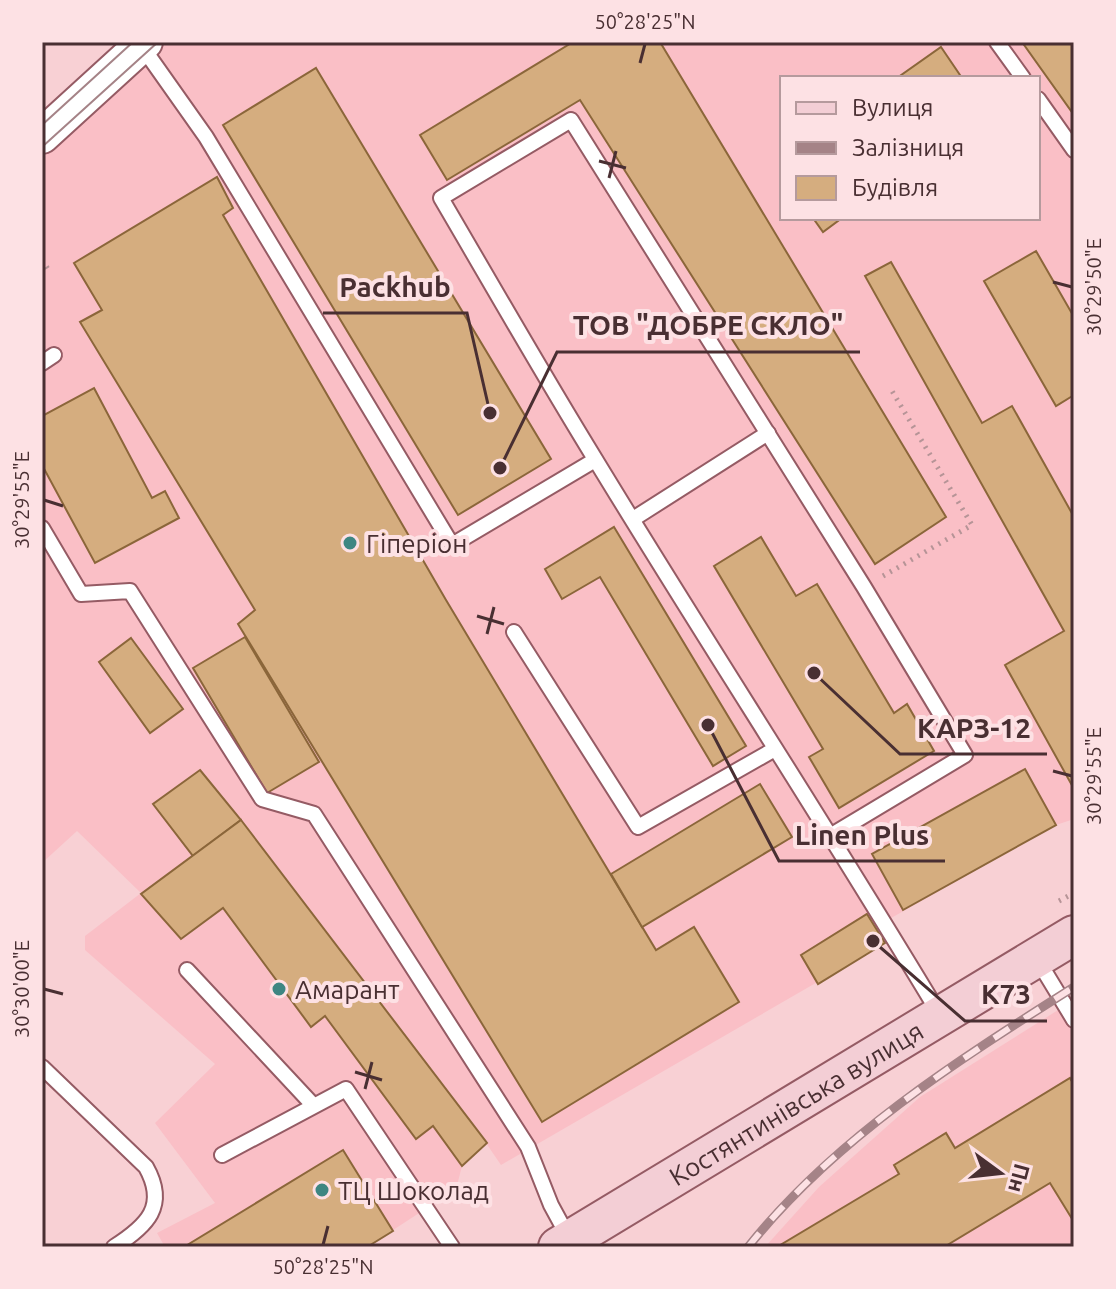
<svg xmlns="http://www.w3.org/2000/svg" width="1116" height="1289" viewBox="0 0 1116 1289" font-family="Ubuntu,sans-serif">
<style>
.built{fill:#fabfc6;fill-rule:evenodd}
.building{fill:#d5ad7f;stroke:#8b663a;stroke-width:2}
.lines{fill:none;stroke-linecap:round;stroke-linejoin:round}
.service-casing{stroke:#955b64;stroke-width:18}
.tertiary-casing{stroke:#955b64;stroke-width:38}
.secondary-casing{stroke:#955b64;stroke-width:42}
.path{stroke:#b69497;stroke-width:5;stroke-dasharray:2 6;stroke-linecap:butt}
.service{stroke:#fff;stroke-width:14}
.tertiary{stroke:#fff;stroke-width:34}
.secondary{stroke:#f3ced5;stroke-width:38}
.tram{stroke:#a58387;stroke-width:2}
.rail-casing{stroke:#a58387;stroke-width:9}
.rail{stroke:#fde1e4;stroke-width:6;stroke-dasharray:18;stroke-linecap:butt}
.ticks{fill:none;stroke:#492f32;stroke-width:3}
.poi-dot{fill:#3e8682;stroke:#fde1e4;stroke-width:3}
.labels{text-anchor:middle;dominant-baseline:central;stroke-width:8;stroke-linejoin:round;paint-order:stroke}
.poi-label{font-size:26px;fill:#492f32;stroke:#fde1e4;text-anchor:start}
.street-label{font-size:26px;fill:#492f32;stroke:#fde1e4}
.leader{fill:none;stroke:#492f32;stroke-width:3}
.callout-dot{fill:#492f32;stroke:#fde1e4;stroke-width:3}
.callout-label{font-size:28px;text-anchor:middle;font-weight:bold;fill:#492f32;stroke:#fde1e4;stroke-width:8;stroke-linejoin:round;paint-order:stroke}
.neatline{fill:none;stroke:#492f32;stroke-width:3}
.ticks-label{font-size:20px;text-anchor:middle;fill:#492f32}
</style>
<rect width="100%" height="100%" fill="#f8d0d4"/>
<g class="built">
<path d="M168,42H1074V819L1056,825L884,922L876,928L885,943L501,1165L486,1143L462,1166L456,1189L367,1247H165L157,1233L215,1203L155,1123L215,1064L85,950V936L141,893L77,831L42,863V158ZM782,78H1038V218H782Z"/>
<polygon points="1074,1000 1074,1247 765,1247 819,1187 920,1097"/>
</g>
<g class="building">
<polygon points="573,42 660,42 946,517 875,564 580,100 447,180 420,135"/>
<polygon points="1022,42 1074,42 1074,115"/>
<polygon points="941,47 962,78 897,78"/>
<polygon points="316,68 551,459 458,515 223,125"/>
<polygon points="217,177 233,208 223,215 446,600 656,950 694,927 739,1002 542,1122 238,624 255,610 80,322 102,310 74,263"/>
<polygon points="813,218 842,218 823,232"/>
<polygon points="1036,251 1074,317 1074,395 1056,406 984,281"/>
<polygon points="891,262 982,423 1012,406 1074,517 1074,789 1005,665 1064,631 865,276"/>
<polygon points="94,388 152,498 165,491 179,518 95,563 42,465 42,416"/>
<polygon points="614,527 746,746 713,766 600,577 562,599 545,569"/>
<polygon points="761,537 796,596 817,584 894,713 907,704 934,751 839,808 809,757 823,749 714,566"/>
<polygon points="245,637 319,762 267,793 193,668"/>
<polygon points="131,638 183,709 150,733 99,662"/>
<polygon points="1025,769 1056,825 903,910 872,854"/>
<polygon points="200,770 241,820 193,856 153,804"/>
<polygon points="760,784 792,837 642,927 611,874"/>
<polygon points="241,820 487,1143 462,1166 433,1126 416,1139 325,1016 311,1027 223,908 181,939 141,894"/>
<polygon points="867,914 885,943 818,984 801,955"/>
<polygon points="1070,1078 1074,1085 1074,1222 1050,1183 944,1247 777,1247 899,1174 894,1165 946,1133 955,1148"/>
<polygon points="343,1150 393,1231 367,1247 184,1247"/>
</g>
<g class="lines">
<g class="service-casing">
<g id="service">
<polyline points="997,42 1023,78"/>
<polyline points="141,45 206,137 452,545 595,460"/>
<polyline points="1038,99 1074,150"/>
<polyline points="42,363 54,355"/>
<polyline points="633,519 768,433"/>
<polyline points="42,528 81,594 130,591 262,799 314,814 528,1147 551,1205 570,1240"/>
<polyline points="514,632 638,827 775,749"/>
<path d="M830,836L965,755L864,587L571,120L441,198C492,285 542,373 595,459C708,645 828,828 940,1015"/>
<polyline points="1037,959 1074,1020"/>
<polyline points="187,970 313,1105"/>
<path d="M42,1067L146,1167C168,1206 147,1226 114,1247"/>
<polyline points="222,1155 346,1089 452,1247"/>
</g>
</g>
<g class="tertiary-casing">
<polyline id="tertiary" points="42,136 145,42"/>
</g>
<g class="secondary-casing">
<g id="secondary">
<path id="s1" d="M558,1247L1074,935"/>
</g>
</g>
<g class="path">
<polyline points="42,260 48,269"/>
<polyline points="883,576 972,525 892,391"/>
<polyline points="1059,901 1074,893"/>
</g>
<use href="#service" class="service"/>
<use href="#tertiary" class="tertiary"/>
<use href="#secondary" class="secondary"/>
<g class="tram">
<polyline points="42,125 133,42"/>
<polyline points="42,147 158,42"/>
</g>
<g class="rail-casing">
<path id="rail" d="M748,1247C835,1138 957,1061 1074,987"/>
</g>
<use href="#rail" class="rail"/>
</g>
<path class="ticks" d="M640,63L645,44M599,161L626,168M609,178L616,151M1053,282L1072,287M44,500L63,506M477,616L504,624M487,634L494,607M1053,771L1072,776M44,989L63,994M355,1072L382,1080M365,1089L372,1062M323,1245L328,1226"/>
<g class="poi-dot">
<circle cx="350" cy="543" r="8"/>
<circle cx="279" cy="989" r="8"/>
<circle cx="322" cy="1190" r="8"/>
</g>
<g class="labels">
<g class="poi-label">
<text x="366" y="543">Гіперіон</text>
<text x="295" y="989">Амарант</text>
<text x="338" y="1190">ТЦ Шоколад</text>
</g>
<g class="street-label">
<text stroke="none"><textPath href="#s1" startOffset="278">Костянтинівська вулиця</textPath></text>
</g>
</g>
<path class="leader" d="M490 413L467 313H323M500 468L557 352H860M814 673L900 754H1047M708 725L779 861H945M873 941L965 1021H1047"/>
<g class="callout-dot">
<circle cx="490" cy="413" r="8"/>
<circle cx="500" cy="468" r="8"/>
<circle cx="814" cy="673" r="8"/>
<circle cx="708" cy="725" r="8"/>
<circle cx="873" cy="941" r="8"/>
</g>
<g class="callout-label">
<text x="395" y="297">Packhub</text>
<text x="708" y="335">ТОВ "ДОБРЕ СКЛО"</text>
<text x="974" y="738">КАРЗ-12</text>
<text x="862" y="845">Linen Plus</text>
<text x="1006" y="1004">К73</text>
</g>
<rect width="1116" height="1289" fill="none" stroke="#fde1e4" stroke-width="88"/>
<rect x="780" y="76" width="260" height="144" fill="#fde1e4" stroke="#b59a9d" stroke-width="2"/>
<rect x="796" y="102" width="40" height="12" fill="#f3ced5" stroke="#b59a9d" stroke-width="2"/>
<text x="852" y="116" font-size="24" fill="#492f32">Вулиця</text>
<rect x="796" y="142" width="40" height="12" fill="#a58387" stroke="#b59a9d" stroke-width="2"/>
<text x="852" y="156" font-size="24" fill="#492f32">Залізниця</text>
<rect x="796" y="176" width="40" height="24" fill="#d5ad7f" stroke="#b59a9d" stroke-width="2"/>
<text x="852" y="196" font-size="24" fill="#492f32">Будівля</text>
<g transform="translate(1000 1173) rotate(105)" stroke="#fde1e4" stroke-width="6" paint-order="stroke">
<path d="M0-6L14 30L0 20L-14 30Z" fill="#492f32"/>
<text y="-12" font-size="22" font-weight="bold" text-anchor="middle" fill="#492f32">Пн</text>
</g>
<rect x="44" y="44" width="1028" height="1201" class="neatline"/>
<g class="ticks-label">
<text x="645" y="29">50°28'25"N</text>
<text transform="translate(1094 287) rotate(-90)" y="7">30°29'50"E</text>
<text transform="translate(22 500) rotate(-90)" y="7">30°29'55"E</text>
<text transform="translate(1094 776) rotate(-90)" y="7">30°29'55"E</text>
<text transform="translate(22 989) rotate(-90)" y="7">30°30'00"E</text>
<text x="323" y="1274">50°28'25"N</text>
</g>
</svg>
